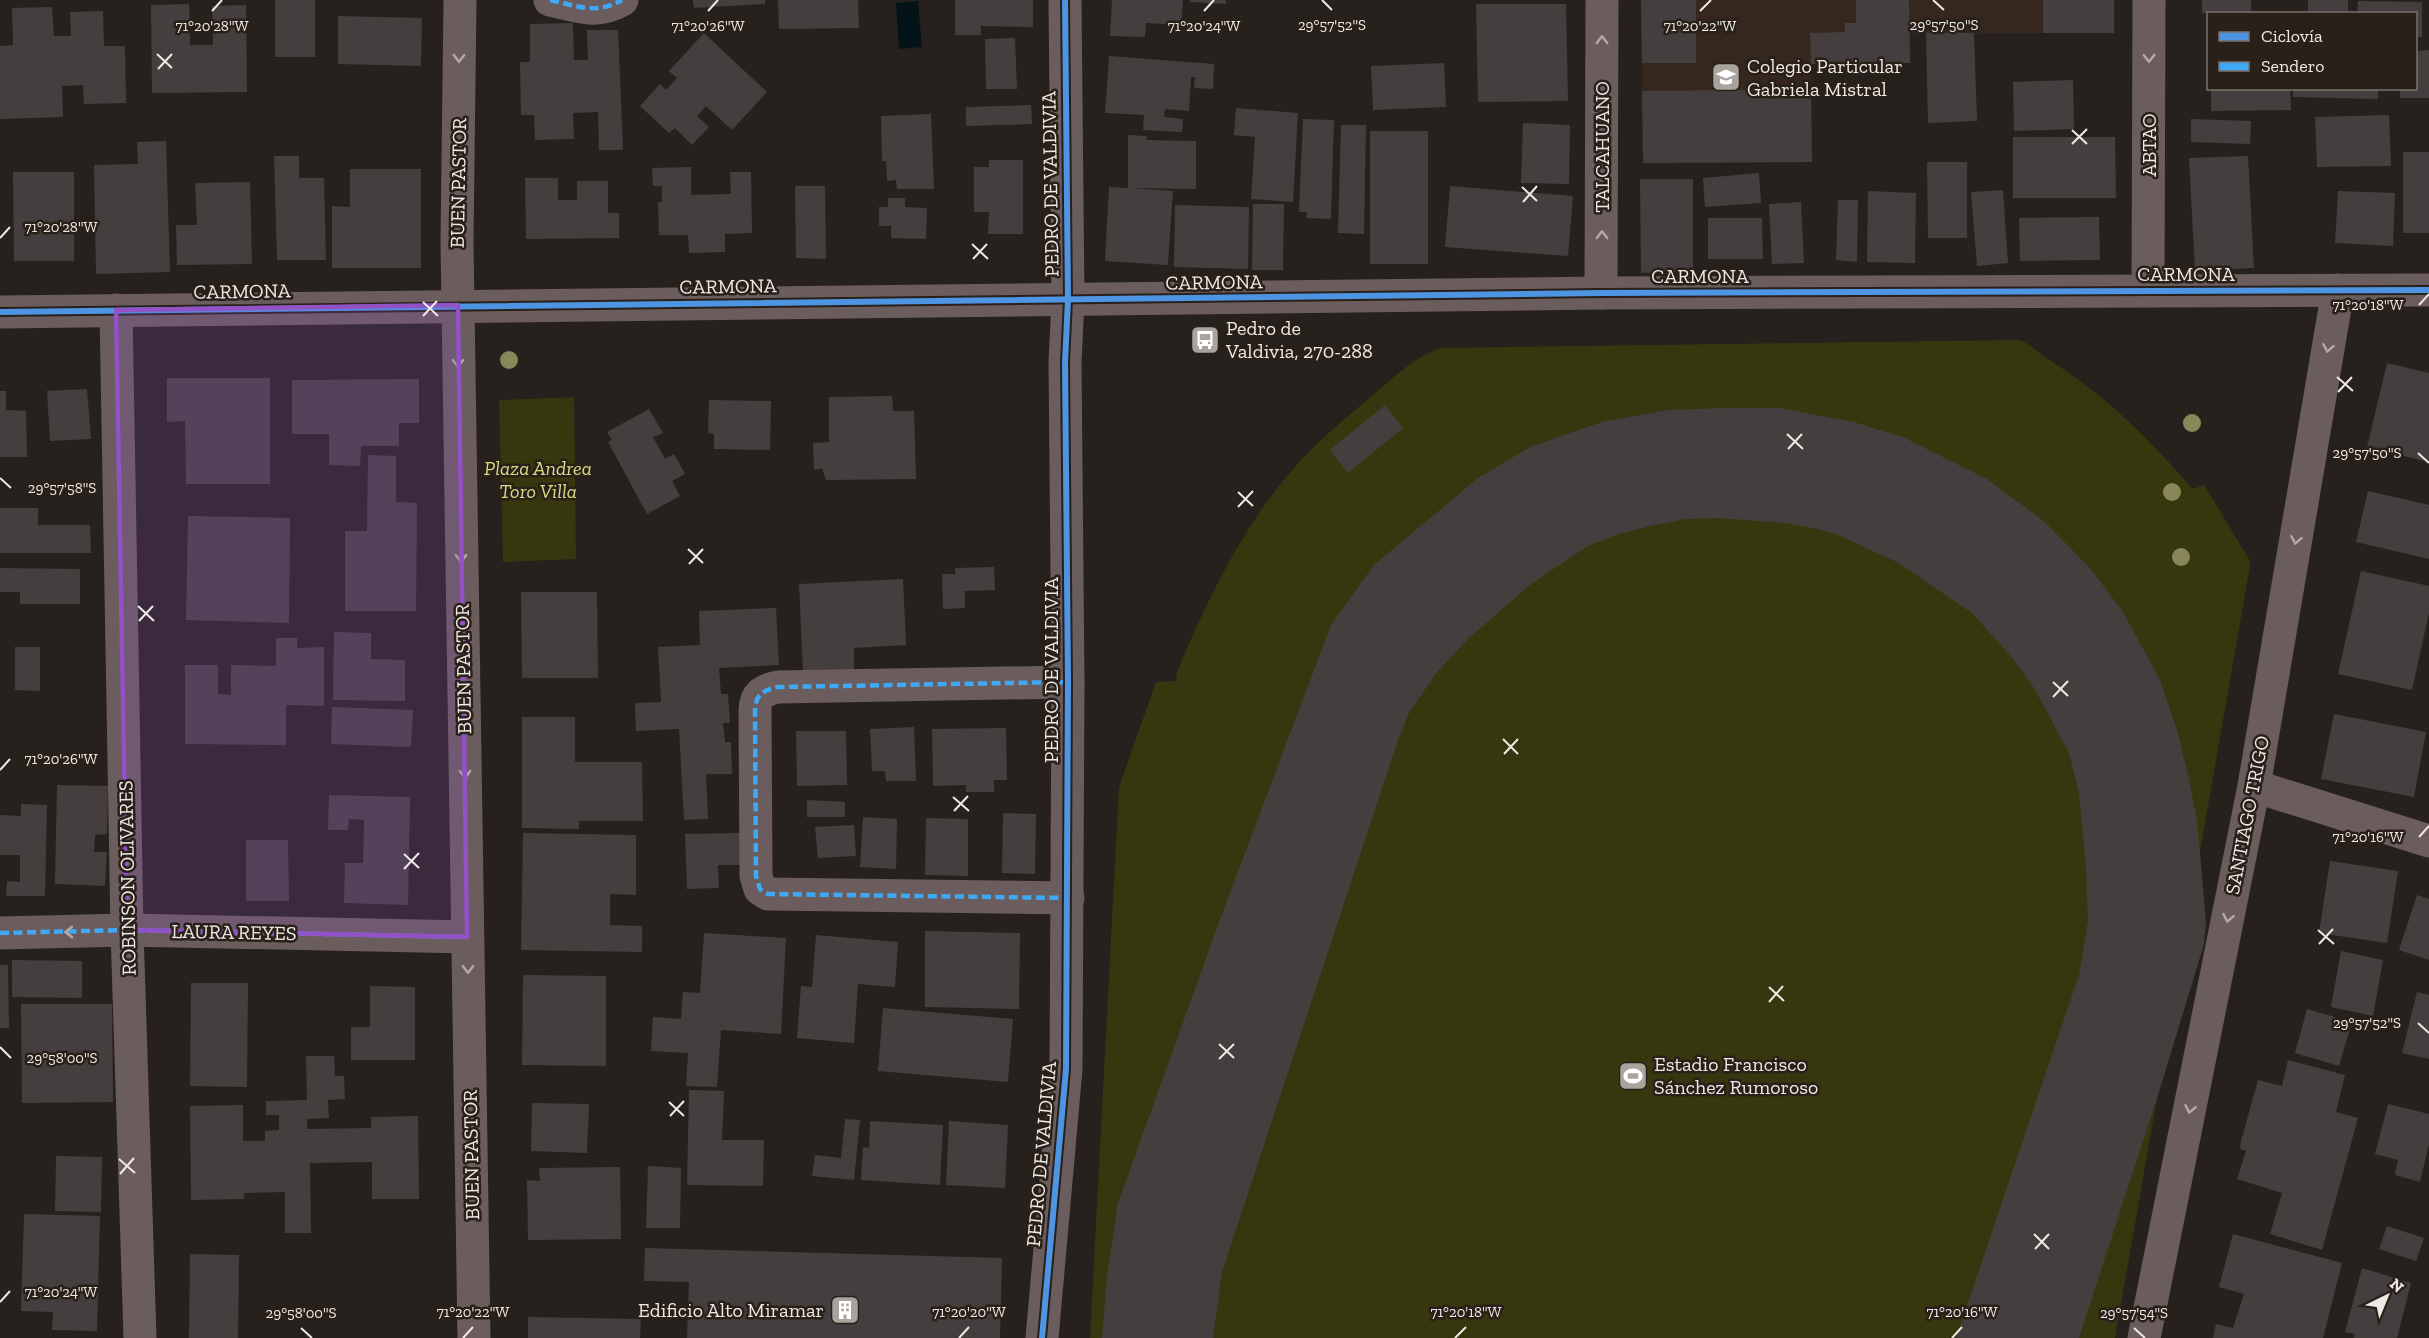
<svg xmlns="http://www.w3.org/2000/svg" width="2429" height="1338" viewBox="0 0 2429 1338" font-family="'Zilla Slab',serif">
<style>
.built{fill:#35271e}
.green{fill:#36370e}
.water{fill:#031318}
.building{fill:#443f3e}
.lines{fill:none;stroke-linecap:round;stroke-linejoin:round}
.pedestrian{stroke:#6b5c5d;stroke-width:33}
.minor{stroke:#6b5c5d;stroke-width:33}
.tertiary{stroke:#6b5c5d;stroke-width:33}
.quiet{stroke:#3fa9f5;stroke-width:4.5;stroke-dasharray:9 4.5;stroke-linecap:butt}
.cycleway-casing{stroke:#292019;stroke-width:10}
.cycleway{stroke:#4d94e3;stroke-width:6}
.tree{fill:#888757}
.oneway{stroke:#b4aaa7}
.marked{fill:#9252c6;fill-opacity:0.2;stroke:#9252c6;stroke-width:4.5;stroke-linejoin:round}
.ticks{fill:none;stroke:#efe9e4;stroke-width:2}
.labels{text-anchor:middle;dominant-baseline:central;stroke-width:5;stroke-linejoin:round;paint-order:stroke}
.poi-label{font-size:20px;fill:#efe9e4;stroke:#292019;text-anchor:start}
.street-label{font-size:20px;fill:#efe9e4;stroke:#292019}
.park-label{font-size:20px;font-style:italic;fill:#d8db87;stroke:#292019}
.ticks-label{font-size:15px;text-anchor:middle;fill:#efe9e4;stroke:#292019;stroke-width:5;stroke-linejoin:round;paint-order:stroke}
</style>
<rect width="100%" height="100%" fill="#26211c"/>
<polygon class="built" points="1641,0 2114,0 2043,33 1910,34 1910,63 1811,64 1812,162 1643,163"/>
<g class="green">
<path d="M2020,340C2031,345 2040,354 2051,361C2109,398 2148,438 2193,489L2204,485L2249,559L2250,566L2115,1338H1090L1119,787L1156,682L1176,681L1177,672C1207,600 1242,527 1294,468C1316,443 1342,421 1367,400C1391,380 1412,358 1441,348Z"/>
<polygon points="574,397 576,559 503,562 499,400"/>
</g>
<polygon class="water" points="918,1 922,47 899,49 896,3"/>
<g class="building">
<rect x="275" y="0" width="40" height="57"/>
<polygon points="693,0 765,0 765,4 694,8"/>
<polygon points="778,0 858,0 859,28 779,29"/>
<polygon points="955,0 1033,0 1033,27 981,26 981,35 955,35"/>
<polygon points="1112,0 1183,0 1181,25 1146,23 1145,37 1110,36"/>
<polygon points="1190,0 1226,0 1226,4 1190,2"/>
<polygon points="1641,0 1696,0 1696,63 1642,63"/>
<polygon points="1856,0 1909,0 1910,63 1811,64 1810,33 1845,32 1845,23 1856,23"/>
<rect x="2043" y="0" width="71" height="33"/>
<rect x="2202" y="0" width="49" height="13"/>
<rect x="2308" y="0" width="40" height="14"/>
<polygon points="2358,1 2422,2 2422,37 2416,37 2416,14 2357,14"/>
<polygon points="189,4 190,45 213,45 212,6 246,5 247,92 152,93 151,5"/>
<polygon points="1476,4 1566,4 1568,101 1478,102"/>
<polygon points="52,7 54,36 71,36 70,12 103,11 104,46 125,46 126,103 84,104 83,85 62,86 63,117 0,119 0,46 13,45 12,8"/>
<polygon points="338,16 422,18 421,66 338,64"/>
<polygon points="573,23 574,60 588,60 587,30 618,30 623,150 599,150 598,112 573,113 574,139 535,140 534,115 521,115 520,62 530,62 530,24"/>
<polygon points="704,33 767,92 732,130 706,106 697,116 709,127 692,145 675,128 669,133 640,106 660,84 666,90 677,78 669,71"/>
<polygon points="1926,33 1974,33 1977,121 1928,123"/>
<polygon points="1015,38 1017,89 986,89 985,39"/>
<polygon points="2429,50 2429,98 2400,98 2400,88 2416,88 2416,51"/>
<polygon points="1109,56 1214,64 1213,89 1194,88 1195,77 1191,77 1189,111 1165,109 1164,117 1183,119 1182,132 1143,130 1144,115 1105,113"/>
<polygon points="1444,63 1446,107 1373,110 1371,66"/>
<polygon points="2073,80 2074,129 2014,131 2013,82"/>
<polygon points="2211,88 2290,88 2291,110 2211,111"/>
<polygon points="2293,88 2378,88 2378,99 2293,97"/>
<polygon points="1811,89 1812,162 1643,163 1642,91"/>
<polygon points="1031,105 1032,124 966,126 966,107"/>
<polygon points="1236,108 1298,113 1293,202 1251,199 1255,137 1234,135"/>
<polygon points="931,114 934,189 897,189 896,180 887,181 886,161 882,161 881,116"/>
<polygon points="2389,115 2391,166 2317,167 2315,117"/>
<polygon points="1303,119 1334,120 1331,219 1306,218 1307,212 1299,212"/>
<polygon points="2191,119 2251,121 2250,144 2191,142"/>
<polygon points="1523,123 1570,125 1569,184 1521,183"/>
<polygon points="1341,125 1366,125 1364,234 1338,233"/>
<rect x="1370" y="131" width="58" height="133"/>
<polygon points="1128,135 1147,136 1146,140 1196,141 1196,189 1131,188 1173,191 1168,265 1105,261 1109,187 1128,188"/>
<polygon points="2013,137 2115,137 2116,198 2013,198"/>
<polygon points="166,141 170,272 96,274 94,165 138,164 137,142"/>
<rect x="2403" y="152" width="26" height="81"/>
<polygon points="274,156 299,156 299,178 324,178 326,260 277,260"/>
<polygon points="2248,156 2254,268 2195,271 2189,158"/>
<polygon points="989,160 1023,160 1023,234 988,234 989,212 974,212 974,167 989,167"/>
<polygon points="1927,162 1967,162 1967,238 1928,238"/>
<polygon points="691,167 691,195 731,194 730,172 751,172 752,233 725,234 725,252 689,253 688,235 659,235 658,202 662,202 662,186 653,186 652,168"/>
<polygon points="350,169 421,169 421,268 332,268 332,206 350,207"/>
<polygon points="13,172 74,172 74,261 14,261"/>
<polygon points="1759,173 1761,203 1705,207 1703,178"/>
<polygon points="525,178 558,178 558,200 577,200 577,181 608,181 608,213 619,213 619,238 526,239"/>
<polygon points="1640,179 1693,179 1693,272 1641,273"/>
<polygon points="250,182 252,264 177,265 176,225 197,225 195,183"/>
<polygon points="795,186 825,186 826,259 796,258"/>
<polygon points="1450,186 1573,196 1568,256 1445,247"/>
<polygon points="2003,190 2008,263 1977,266 1971,192"/>
<polygon points="1868,191 1916,193 1915,263 1867,262"/>
<polygon points="2338,191 2395,193 2393,246 2335,243"/>
<polygon points="888,198 905,198 905,207 927,208 926,239 891,238 891,226 879,226 879,207 888,207"/>
<polygon points="1838,200 1858,200 1857,262 1836,260"/>
<polygon points="1801,202 1804,263 1772,264 1769,204"/>
<polygon points="1253,204 1284,204 1283,270 1252,270"/>
<polygon points="1175,205 1249,207 1248,269 1174,267"/>
<polygon points="2099,217 2100,260 2020,261 2019,218"/>
<polygon points="1708,218 1762,218 1763,259 1708,259"/>
<polygon points="2387,363 2429,373 2429,462 2367,447"/>
<polygon points="167,378 270,378 270,484 186,484 185,421 167,422"/>
<polygon points="419,379 419,423 399,423 399,446 361,446 360,466 329,465 329,434 292,434 292,380"/>
<polygon points="87,389 91,439 50,441 47,391"/>
<polygon points="0,391 6,391 6,410 26,411 27,457 0,457"/>
<polygon points="892,396 893,411 914,411 916,479 826,480 822,468 814,470 813,443 829,442 829,397"/>
<polygon points="709,400 771,401 770,450 714,449 714,434 708,433"/>
<polygon points="1385,405 1403,428 1348,473 1330,450"/>
<polygon points="1722,408 1779,408 1854,422 1905,438 1987,479 2045,522 2090,568 2123,612 2160,680 2177,730 2189,779 2197,820 2206,922 2204,944 2159,1092 2079,1338 1956,1338 2079,975 2088,921 2086,868 2079,792 2069,753 2034,688 2014,660 1973,614 1899,563 1836,534 1813,528 1786,523 1717,518 1685,519 1650,526 1616,535 1588,546 1531,584 1468,639 1437,672 1409,713 1398,740 1222,1272 1213,1338 1102,1338 1107,1276 1118,1203 1222,914 1331,625 1374,565 1478,478 1530,447 1602,422 1668,410"/>
<polygon points="649,409 663,433 653,437 665,459 674,454 685,474 672,481 680,496 647,514 608,442 612,440 607,432"/>
<polygon points="368,455 396,456 396,502 417,503 416,611 345,611 345,531 367,531"/>
<polygon points="2368,491 2429,505 2429,559 2356,542"/>
<polygon points="0,508 38,508 38,525 90,525 91,553 0,553"/>
<polygon points="188,516 290,518 289,623 186,620"/>
<polygon points="994,567 995,590 965,591 965,608 943,609 942,574 955,574 955,568"/>
<polygon points="0,568 80,569 80,604 20,604 20,592 0,592"/>
<polygon points="2361,571 2429,586 2429,613 2412,690 2338,674"/>
<polygon points="903,579 906,645 854,648 854,670 803,672 799,584"/>
<polygon points="521,592 597,592 598,678 522,678"/>
<polygon points="776,608 779,665 719,668 721,694 728,694 730,723 723,723 725,742 731,742 732,774 706,774 708,819 684,820 679,729 636,731 635,703 661,702 658,647 700,645 699,611"/>
<polygon points="334,632 371,633 371,659 405,660 405,701 333,700"/>
<polygon points="276,638 297,638 297,648 324,647 324,706 286,705 286,745 185,744 185,665 218,665 218,694 231,695 231,665 276,666"/>
<polygon points="15,647 40,647 40,691 15,690"/>
<polygon points="332,707 413,710 411,747 331,744"/>
<polygon points="2334,714 2426,732 2414,797 2321,779"/>
<polygon points="522,717 575,717 575,762 642,762 643,821 579,821 579,829 522,828"/>
<polygon points="914,727 916,781 886,781 885,771 872,771 870,729"/>
<polygon points="1006,728 1007,780 994,780 994,792 966,792 966,785 933,786 932,729"/>
<polygon points="796,731 846,731 847,785 797,786"/>
<polygon points="57,785 108,786 107,834 95,835 94,852 107,852 105,886 55,884"/>
<polygon points="329,795 410,797 408,905 344,903 345,863 363,863 364,820 349,819 348,830 328,830"/>
<polygon points="807,800 845,802 845,817 807,817"/>
<polygon points="21,804 47,805 45,896 6,896 7,881 20,882 20,855 0,855 0,815 21,816"/>
<polygon points="1003,813 1036,814 1035,874 1002,873"/>
<polygon points="863,817 897,819 896,869 860,867"/>
<polygon points="926,818 968,819 968,876 925,875"/>
<polygon points="854,825 856,856 818,858 815,827"/>
<polygon points="523,833 636,835 636,895 610,894 610,925 642,926 642,952 521,950"/>
<polygon points="741,833 742,865 718,865 719,888 687,889 685,834"/>
<polygon points="246,840 288,840 289,901 246,901"/>
<polygon points="2330,861 2398,871 2387,943 2319,933"/>
<polygon points="2417,895 2429,899 2429,960 2399,950"/>
<polygon points="925,931 1020,933 1019,1009 925,1007"/>
<polygon points="704,933 786,938 781,1034 721,1030 717,1087 686,1086 688,1053 651,1051 653,1017 681,1019 683,992 700,993"/>
<polygon points="816,935 898,942 895,987 858,984 854,1043 797,1038 801,986 812,987"/>
<polygon points="2341,951 2383,960 2373,1016 2331,1007"/>
<polygon points="12,960 82,961 82,998 12,997"/>
<polygon points="0,965 8,965 9,1028 0,1028"/>
<polygon points="523,975 606,976 606,1066 522,1065"/>
<polygon points="191,983 248,983 247,1087 190,1086"/>
<polygon points="370,986 415,987 415,1060 351,1060 351,1027 370,1027"/>
<polygon points="2417,992 2429,995 2429,1059 2402,1053"/>
<polygon points="21,1004 112,1004 113,1102 22,1103"/>
<polygon points="883,1008 1013,1019 1008,1082 878,1071"/>
<polygon points="2307,1009 2352,1022 2339,1066 2295,1053"/>
<polygon points="306,1056 334,1056 335,1076 344,1076 345,1099 328,1100 329,1118 307,1119 307,1129 371,1128 371,1117 418,1116 419,1199 372,1199 372,1162 310,1163 311,1233 285,1233 285,1192 244,1193 244,1199 191,1200 190,1106 243,1105 243,1141 265,1141 265,1131 279,1130 279,1115 266,1115 266,1101 307,1100"/>
<polygon points="2288,1060 2345,1075 2336,1112 2358,1118 2322,1250 2270,1234 2282,1193 2237,1179 2246,1151 2240,1149 2241,1141 2258,1080 2282,1086"/>
<polygon points="689,1090 724,1091 722,1140 764,1140 763,1186 687,1185"/>
<polygon points="532,1103 589,1104 587,1153 531,1151"/>
<polygon points="2388,1104 2429,1114 2429,1144 2420,1182 2395,1175 2398,1160 2375,1154"/>
<polygon points="845,1119 860,1120 854,1180 812,1176 815,1155 841,1158"/>
<polygon points="870,1121 943,1125 940,1185 861,1180 863,1147 869,1148"/>
<polygon points="949,1121 1008,1125 1005,1188 946,1185"/>
<polygon points="56,1156 102,1157 101,1212 55,1211"/>
<polygon points="648,1166 681,1168 680,1228 646,1228"/>
<polygon points="620,1167 621,1239 528,1240 527,1180 540,1181 539,1168"/>
<polygon points="24,1214 100,1216 97,1331 52,1330 53,1312 21,1311"/>
<polygon points="2387,1226 2424,1238 2416,1261 2379,1249"/>
<polygon points="2233,1234 2342,1263 2323,1338 2213,1338 2216,1324 2233,1328 2244,1294 2219,1287"/>
<polygon points="645,1248 1002,1258 1000,1338 687,1338 689,1282 644,1281"/>
<polygon points="190,1254 239,1255 238,1338 189,1338"/>
<polygon points="2362,1268 2411,1283 2397,1338 2354,1338 2355,1334 2345,1332"/>
<polygon points="528,1317 641,1319 640,1338 528,1338"/>
</g>
<g class="lines">
<polyline class="pedestrian" points="127,930 467,937"/>
<g class="minor">
<polyline points="460,0 457,242 474,1338"/>
<path d="M550,0C578,6 596,15 622,0"/>
<polyline points="2148,290 2149,0"/>
<polyline points="1601,293 1602,0"/>
<polyline points="116,310 127,930 140,1338"/>
<path d="M1068,682L778,687C763,690 755,695 755,711L756,876L760,889L768,894L1068,898"/>
<polyline points="2254,786 2429,841"/>
<polyline points="0,933 127,930"/>
<polyline points="1042,1338 1066,1069 1068,682 1065,362 1068,300 1065,0"/>
<polyline points="2144,1338 2254,786 2338,290"/>
</g>
<polyline class="tertiary" points="0,312 1601,293 2429,290"/>
<g class="quiet">
<path d="M550,0C578,6 596,15 622,0"/>
<path d="M1068,682L778,687C763,690 755,695 755,711L756,876L760,889L768,894L1068,898"/>
<polyline points="0,933 127,930 467,937"/>
</g>
<g class="cycleway-casing">
<g id="cycleway">
<polyline points="0,312 1601,293 2429,290"/>
<polyline points="1042,1338 1066,1069 1068,682 1065,362 1068,300 1065,0"/>
</g>
</g>
<use href="#cycleway" class="cycleway"/>
</g>
<g class="tree">
<circle cx="509" cy="360" r="9"/>
<circle cx="2192" cy="423" r="9"/>
<circle cx="2172" cy="492" r="9"/>
<circle cx="2181" cy="557" r="9"/>
</g>
<defs><path id="oneway-chevron" d="M-2-3.5L2.5 0L-2 3.5" fill="none" stroke-width="1.6" stroke-linecap="round" stroke-linejoin="round" transform="scale(1.5)"/></defs>
<g class="oneway">
<use href="#oneway-chevron" transform="translate(1602 40) rotate(-90)"/>
<use href="#oneway-chevron" transform="translate(459 58) rotate(91)"/>
<use href="#oneway-chevron" transform="translate(2149 58) rotate(90)"/>
<use href="#oneway-chevron" transform="translate(1602 235) rotate(-90)"/>
<use href="#oneway-chevron" transform="translate(2328 348) rotate(100)"/>
<use href="#oneway-chevron" transform="translate(458 363) rotate(89)"/>
<use href="#oneway-chevron" transform="translate(2296 540) rotate(100)"/>
<use href="#oneway-chevron" transform="translate(461 558) rotate(89)"/>
<use href="#oneway-chevron" transform="translate(465 774) rotate(89)"/>
<use href="#oneway-chevron" transform="translate(2228 918) rotate(101)"/>
<use href="#oneway-chevron" transform="translate(69 932) rotate(179)"/>
<use href="#oneway-chevron" transform="translate(468 969) rotate(89)"/>
<use href="#oneway-chevron" transform="translate(2190 1109) rotate(101)"/>
</g>
<path class="marked" d="M458,305L467,937L127,930L116,310Z"/>
<path class="ticks" d="M1322,0L1332,10M1933,0L1944,10M212,11L222,0M708,11L718,0M1204,11L1214,0M1700,11L1711,0M157,54L172,68M158,69L172,54M2072,130L2087,144M2072,144L2087,129M1522,187L1537,201M1523,202L1537,186M0,238L10,227M972,244L988,259M973,259L987,244M423,302L438,316M2419,305L2429,294M423,316L437,301M2337,377L2353,391M2338,392L2352,377M1787,434L1803,449M1788,449L1802,434M2418,453L2429,463M0,478L11,488M1238,492L1253,506M1238,507L1253,491M688,549L703,563M689,564L703,549M138,606L154,621M139,621L153,606M2053,682L2068,696M2053,697L2068,681M1503,739L1518,754M1504,754L1518,739M0,770L10,759M953,797L969,811M954,811L968,796M2419,837L2429,826M404,854L419,868M404,869L419,853M2318,930L2334,944M2319,944L2333,929M1769,987L1784,1001M1769,1002L1783,986M2418,1023L2429,1033M1219,1044L1234,1058M0,1047L11,1058M1219,1059L1234,1044M669,1102L684,1116M670,1116L684,1101M119,1159L135,1173M120,1174L134,1158M2034,1234L2049,1249M2035,1249L2049,1234M0,1302L10,1291M301,1328L312,1338M2134,1328L2145,1338M463,1338L473,1327M959,1338L969,1327M1455,1338L1466,1327M1952,1338L1962,1327"/>
<defs>
<g id="school-square" transform="scale(1.5)"><rect x="-9" y="-9" width="18" height="18" rx="4" fill="#a9a39e" stroke="#292019"/><path d="M0-5L7-2L0 1L-7-2ZM-4 1L0 2.5L4 1V4Q0 6-4 4Z" fill="#fff"/></g>
<g id="bus-square" transform="scale(1.5)"><rect x="-9" y="-9" width="18" height="18" rx="4" fill="#a9a39e" stroke="#292019"/><path d="M-5-6H5V4H4V6H2V4H-2V6H-4V4H-5ZM-3.5-4V0h7V-4ZM-3.5 1.2v1.5H-2V1.2ZM2 1.2v1.5H3.5V1.2Z" fill="#fff"/></g>
<g id="stadium-square" transform="scale(1.5)"><rect x="-9" y="-9" width="18" height="18" rx="4" fill="#a9a39e" stroke="#292019"/><path d="M0-5a6.5 5 0 1 0 0 10a6.5 5 0 1 0 0-10ZM-3.5-1.8h7v3.6h-7Z" fill="#fff"/></g>
<g id="building-square" transform="scale(1.5)"><rect x="-9" y="-9" width="18" height="18" rx="4" fill="#a9a39e" stroke="#292019"/><path d="M-4-6H4V6H1V3H-1V6H-4ZM-2.5-4.3h1.7v1.8h-1.7ZM.8-4.3h1.7v1.8H.8ZM-2.5-1h1.7V.8h-1.7ZM.8-1h1.7V.8H.8Z" fill="#fff"/></g>
</defs>
<g fill-rule="evenodd">
<use href="#school-square" x="1726" y="77"/>
<use href="#bus-square" x="1205" y="340"/>
<use href="#stadium-square" x="1633" y="1076"/>
<use href="#building-square" x="845" y="1310"/>
</g>
<g class="labels">
<g class="poi-label">
<text x="1747" y="66">Colegio Particular<tspan x="1747" dy="23">Gabriela Mistral</tspan></text>
<text x="1226" y="328">Pedro de<tspan x="1226" dy="23">Valdivia, 270-288</tspan></text>
<text x="1654" y="1064">Estadio Francisco<tspan x="1654" dy="23">Sánchez Rumoroso</tspan></text>
<text x="824" y="1310" text-anchor="end">Edificio Alto Miramar</text>
</g>
<g class="street-label">
<text transform="translate(2149 145) rotate(-90)">ABTAO</text>
<text transform="translate(1602 147) rotate(-90)">TALCAHUANO</text>
<text transform="translate(458 183) rotate(-89)">BUEN PASTOR</text>
<text transform="translate(1050 184) rotate(-91)">PEDRO DE VALDIVIA</text>
<text x="2186" y="274">CARMONA</text>
<text x="1700" y="276">CARMONA</text>
<text transform="translate(1214 282) rotate(-1)">CARMONA</text>
<text transform="translate(728 286) rotate(-1)">CARMONA</text>
<text transform="translate(242 291) rotate(-1)">CARMONA</text>
<text transform="translate(463 669) rotate(-91)">BUEN PASTOR</text>
<text transform="translate(1051 670) rotate(-90)">PEDRO DE VALDIVIA</text>
<text transform="translate(2247 815) rotate(-79)">SANTIAGO TRIGO</text>
<text transform="translate(127 878) rotate(-91)">ROBINSON OLIVARES</text>
<text transform="translate(234 932) rotate(1)">LAURA REYES</text>
<text transform="translate(1041 1154) rotate(-85)">PEDRO DE VALDIVIA</text>
<text transform="translate(471 1155) rotate(-91)">BUEN PASTOR</text>
</g>
<g class="park-label">
<text x="538" y="468">Plaza Andrea<tspan x="538" dy="23">Toro Villa</tspan></text>
</g>
</g>
<g class="ticks-label">
<text x="1332" y="30">29°57'52"S</text>
<text x="1944" y="30">29°57'50"S</text>
<text x="212" y="31">71°20'28"W</text>
<text x="708" y="31">71°20'26"W</text>
<text x="1204" y="31">71°20'24"W</text>
<text x="1700" y="31">71°20'22"W</text>
<text x="61" y="232">71°20'28"W</text>
<text x="2368" y="310">71°20'18"W</text>
<text x="2367" y="458">29°57'50"S</text>
<text x="62" y="493">29°57'58"S</text>
<text x="61" y="764">71°20'26"W</text>
<text x="2368" y="842">71°20'16"W</text>
<text x="2367" y="1028">29°57'52"S</text>
<text x="62" y="1063">29°58'00"S</text>
<text x="61" y="1297">71°20'24"W</text>
<text x="473" y="1317">71°20'22"W</text>
<text x="969" y="1317">71°20'20"W</text>
<text x="1466" y="1317">71°20'18"W</text>
<text x="1962" y="1317">71°20'16"W</text>
<text x="301" y="1318">29°58'00"S</text>
<text x="2134" y="1318">29°57'54"S</text>
</g>
<rect x="2207" y="12" width="210" height="78" fill="#292019" stroke="#78706a" stroke-width="1.5"/>
<rect x="2219" y="32" width="30" height="9" fill="#4d94e3" stroke="#78706a" stroke-width="1.5"/>
<text x="2261" y="42" font-size="18" fill="#efe9e4">Ciclovía</text>
<rect x="2219" y="62" width="30" height="9" fill="#3fa9f5" stroke="#78706a" stroke-width="1.5"/>
<text x="2261" y="72" font-size="18" fill="#efe9e4">Sendero</text>
<g transform="translate(2387 1296) rotate(43)" stroke="#292019" stroke-width="4.5" paint-order="stroke">
<path d="M0-4.5L10 22L0 15L-10 22Z" fill="#efe9e4"/>
<text y="-9" font-size="16" font-weight="bold" text-anchor="middle" fill="#efe9e4">N</text>
</g>
</svg>
